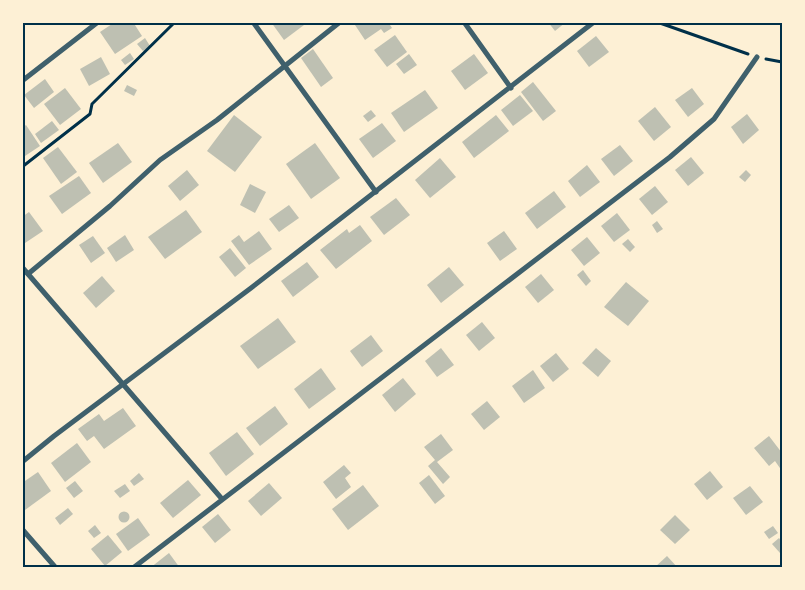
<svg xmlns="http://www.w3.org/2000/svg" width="805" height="590" viewBox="0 0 805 590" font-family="'Work Sans',sans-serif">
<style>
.building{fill:#bec0b2}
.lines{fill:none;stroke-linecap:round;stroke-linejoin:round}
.path{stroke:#003049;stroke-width:3}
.minor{stroke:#3f606c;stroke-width:5}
.neatline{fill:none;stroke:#003049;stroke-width:2}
</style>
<rect width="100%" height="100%" fill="#fdf0d5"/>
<g class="building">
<polygon points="115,22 133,22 142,36 115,54 100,32"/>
<polygon points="271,22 308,22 284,40"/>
<polygon points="353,22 388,22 392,28 384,33 381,29 365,40"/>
<polygon points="548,22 566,22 555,31"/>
<polygon points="395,35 407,52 387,67 374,50"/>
<polygon points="596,36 609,52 589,67 577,51"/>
<polygon points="145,38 150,46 143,51 137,44"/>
<polygon points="313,49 333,78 321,87 301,58"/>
<polygon points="130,53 134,59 125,65 121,60"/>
<polygon points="409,54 417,65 404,74 396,64"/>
<polygon points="474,54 488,73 465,90 451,71"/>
<polygon points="101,57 110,74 89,86 80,69"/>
<polygon points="45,79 54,92 34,108 24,95"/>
<polygon points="533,82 556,111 543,121 521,92"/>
<polygon points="127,85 137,90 134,96 124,91"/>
<polygon points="65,88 81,109 60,125 44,104"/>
<polygon points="692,88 704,104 688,117 675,100"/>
<polygon points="425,90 438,108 404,132 391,113"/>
<polygon points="520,95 533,111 513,126 501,110"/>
<polygon points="655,107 671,127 654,141 638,121"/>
<polygon points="371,110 376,116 368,122 363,116"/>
<polygon points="747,114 759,130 743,144 731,127"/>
<polygon points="234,115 262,137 235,172 207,151"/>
<polygon points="496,115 509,131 474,158 462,142"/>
<polygon points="52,121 59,130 41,143 35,134"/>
<polygon points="382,123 396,141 373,158 359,139"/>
<polygon points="26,125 40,146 22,158 22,128"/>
<polygon points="118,143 132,162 103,183 89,163"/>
<polygon points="315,143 340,178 311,199 286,164"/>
<polygon points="620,145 633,161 614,176 601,159"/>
<polygon points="58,147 77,172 61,184 43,158"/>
<polygon points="691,157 704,173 688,186 675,170"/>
<polygon points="440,158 456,177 430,198 415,180"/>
<polygon points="587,165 600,182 580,197 568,181"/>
<polygon points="187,170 199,185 180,201 168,186"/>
<polygon points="746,170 751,175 745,182 739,177"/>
<polygon points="79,176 91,193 62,214 49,196"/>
<polygon points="250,184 266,192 255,213 240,205"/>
<polygon points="655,186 668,202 652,215 639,199"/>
<polygon points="554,191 566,207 537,229 525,213"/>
<polygon points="396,198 410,215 384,235 370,217"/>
<polygon points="289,205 299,218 279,232 269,219"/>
<polygon points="186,210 202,232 165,259 148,237"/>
<polygon points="29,212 43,231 22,245 22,217"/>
<polygon points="617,213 630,230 614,242 601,226"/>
<polygon points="657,221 663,229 657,233 652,225"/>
<polygon points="360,225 372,241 336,269 320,250 347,229 349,233"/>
<polygon points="259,231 272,249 249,265 231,241 239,235 244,242"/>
<polygon points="504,231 517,249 500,261 487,243"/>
<polygon points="125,235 134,250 116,262 107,248"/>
<polygon points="93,236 105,253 91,263 79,245"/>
<polygon points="587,237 600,253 584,266 571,250"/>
<polygon points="628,239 635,247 630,252 622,244"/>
<polygon points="230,248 246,268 235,277 219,257"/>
<polygon points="307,262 319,277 293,297 281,281"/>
<polygon points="449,267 464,285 441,303 427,285"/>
<polygon points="583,270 591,281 586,286 577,275"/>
<polygon points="541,274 554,290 538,303 525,287"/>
<polygon points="102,276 115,291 96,308 83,293"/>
<polygon points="626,282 649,301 628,326 604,307"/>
<polygon points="278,318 296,342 258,369 240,346"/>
<polygon points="482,322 495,338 479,351 466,335"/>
<polygon points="371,335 383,351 362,367 350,351"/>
<polygon points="441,348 454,365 437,377 425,361"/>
<polygon points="596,348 611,361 598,377 582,363"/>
<polygon points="556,353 569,369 553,382 540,366"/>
<polygon points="321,368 336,389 309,409 294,389"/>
<polygon points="533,370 545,388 524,403 512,386"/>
<polygon points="403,378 416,394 395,412 382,395"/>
<polygon points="487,401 500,417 484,430 471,414"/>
<polygon points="275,406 288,424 260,446 246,428"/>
<polygon points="123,408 136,426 104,449 94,436 87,441 78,429 99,414 104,421"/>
<polygon points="237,432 254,454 226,476 209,453"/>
<polygon points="441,434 453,450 437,462 450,477 443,484 428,466 435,460 424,447"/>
<polygon points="769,436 782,453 782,471 775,461 769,466 754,448"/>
<polygon points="77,443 91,462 65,482 51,463"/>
<polygon points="344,465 351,473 345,478 351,487 336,499 323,482"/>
<polygon points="710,471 723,487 707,500 694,484"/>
<polygon points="38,472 51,491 25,510 22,507 22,483"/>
<polygon points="139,473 144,479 134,486 130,481"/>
<polygon points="429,475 445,496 435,504 419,483"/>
<polygon points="188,480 201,495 173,518 160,503"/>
<polygon points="75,481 83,491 74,498 66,488"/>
<polygon points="269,483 282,498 261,516 248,501"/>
<polygon points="125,484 130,491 120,498 114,491"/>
<polygon points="363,485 379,506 348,530 332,509"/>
<polygon points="750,486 763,502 746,515 733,498"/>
<polygon points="68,508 73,514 60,525 55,518"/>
<circle cx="124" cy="517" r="5.5"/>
<polygon points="218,514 231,530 215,543 202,527"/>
<polygon points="675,515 690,530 675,544 660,530"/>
<polygon points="138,518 150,535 128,551 116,534"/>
<polygon points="95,525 101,533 94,538 88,531"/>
<polygon points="773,526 778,533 769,539 764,532"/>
<polygon points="108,535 122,552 105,566 91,549"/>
<polygon points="779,538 782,542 782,551 780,553 772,544"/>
<polygon points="169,553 180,568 150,568"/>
<polygon points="667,556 678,568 654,568"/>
</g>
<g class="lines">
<g class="path">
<polyline points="657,22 748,54"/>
<polyline points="766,59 782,62"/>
<polyline points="22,167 90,114 92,104 175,22"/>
</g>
<g class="minor">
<polyline points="253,22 376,192"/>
<polyline points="464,22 511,88"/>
<polyline points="22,81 98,22"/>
<polyline points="22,267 222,499"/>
<polyline points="28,274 110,206 160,160 217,120 340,22"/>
<polyline points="22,462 54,436 251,288 594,22"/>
<polyline points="22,529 56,568"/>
<polyline points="133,568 670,157 714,119 757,57"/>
</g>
</g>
<rect width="805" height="590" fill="none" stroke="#fdf0d5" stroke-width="48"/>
<rect x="24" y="24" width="757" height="542" class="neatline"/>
</svg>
